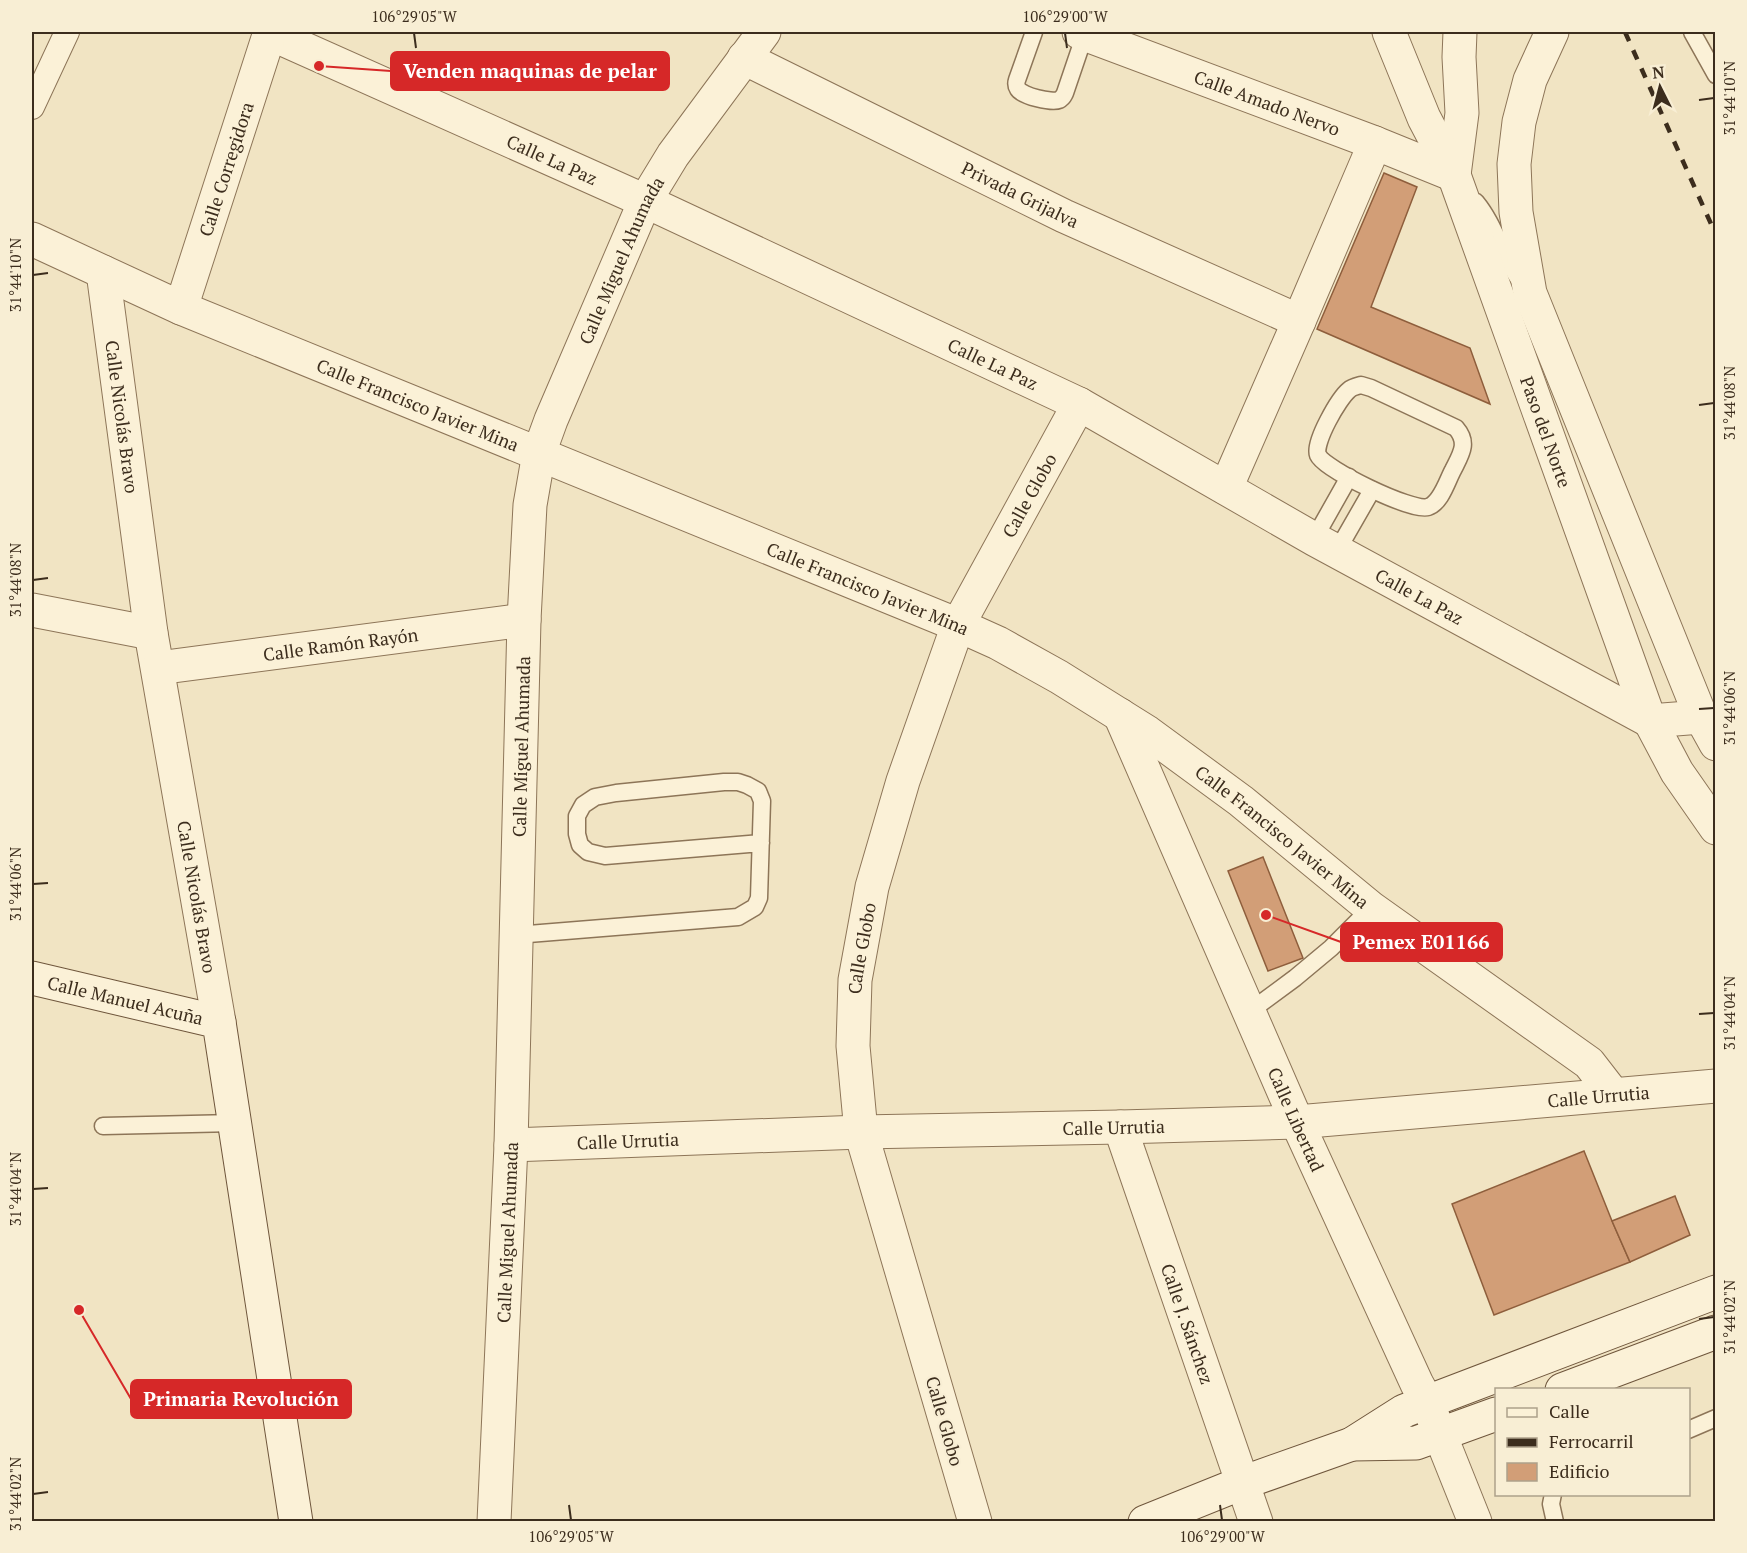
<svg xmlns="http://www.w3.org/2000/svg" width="1747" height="1553" viewBox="0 0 1747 1553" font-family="'PT Serif',serif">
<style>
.building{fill:#d29e77;stroke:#8e5e3c;stroke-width:1.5}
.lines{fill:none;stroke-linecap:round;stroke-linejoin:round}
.service-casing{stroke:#8d7558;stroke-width:19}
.pedestrian-casing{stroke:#8d7558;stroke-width:26}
.minor-casing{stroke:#8d7558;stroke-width:35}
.tertiary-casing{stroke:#8d7558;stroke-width:35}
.secondary-casing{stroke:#6f563c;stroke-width:35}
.service{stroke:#fbf1d7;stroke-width:16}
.pedestrian{stroke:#fbf1d7;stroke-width:24}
.minor{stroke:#fbf1d7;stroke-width:33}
.tertiary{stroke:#fbf1d7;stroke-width:33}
.secondary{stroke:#fbf1d7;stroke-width:33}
.rail{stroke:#3c2d1d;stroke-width:4.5;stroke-dasharray:10 10;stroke-linecap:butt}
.ticks{fill:none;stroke:#3c2d1d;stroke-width:2}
.labels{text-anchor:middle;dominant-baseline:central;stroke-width:4.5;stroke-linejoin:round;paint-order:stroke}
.street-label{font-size:18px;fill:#3c2d1d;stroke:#f8eed4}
.leader{fill:none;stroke:#d62828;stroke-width:2}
.callout-dot{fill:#d62828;stroke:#f8eed4;stroke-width:2}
.callout{fill:#d62828;stroke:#d62828;stroke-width:2}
.callout-label{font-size:20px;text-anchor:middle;font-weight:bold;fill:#fff}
.neatline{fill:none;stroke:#3c2d1d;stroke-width:2}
.ticks-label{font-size:15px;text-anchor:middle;fill:#3c2d1d}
</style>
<rect width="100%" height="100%" fill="#f1e4c3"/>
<g class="building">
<polygon points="1384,173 1417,187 1371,307 1470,348 1490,404 1317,329"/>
<polygon points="1263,857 1303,958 1268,971 1228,871"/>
<polygon points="1584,1151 1612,1221 1630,1262 1494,1315 1452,1204"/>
<polygon points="1675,1196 1690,1235 1630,1262 1612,1221"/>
</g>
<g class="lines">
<g class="service-casing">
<g id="service">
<path d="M1034,32L1017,80C1016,83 1016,86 1018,89C1022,96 1052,103 1059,100C1063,98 1063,97 1065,93L1085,34"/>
<polyline points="1692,32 1716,75"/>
<path d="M1476,202C1495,225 1502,256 1520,281"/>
<path d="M1361,385L1371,388L1456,428C1469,443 1461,454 1453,470C1447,481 1441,503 1428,507C1412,512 1324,469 1318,455C1313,443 1339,398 1349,390C1352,387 1357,386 1361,385Z"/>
<polyline points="1314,539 1349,477"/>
<polyline points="1337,551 1372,490"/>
<polyline points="516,935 738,917 755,907 759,898 762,801 758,791 747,785 738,782 724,782 616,793 595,797 583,805 577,816 577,834 580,845 588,852 605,856 761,843"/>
<polyline points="1249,1012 1295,978 1331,948 1371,908"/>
<polyline points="103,1126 235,1123"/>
<polyline points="1688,1430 1716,1418"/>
<polyline points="1553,1494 1551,1504 1555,1522"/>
</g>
</g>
<g class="pedestrian-casing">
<polyline id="pedestrian" points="32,107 67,32"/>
</g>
<g class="minor-casing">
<g id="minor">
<path id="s1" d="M1079,32L1375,143L1454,175L1462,113L1459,57L1460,32"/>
<path id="s2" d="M1389,32L1424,118L1454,175L1650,721L1677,772L1716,828"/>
<polyline points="1552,32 1530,80 1519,122 1514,164 1516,212 1530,293 1701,717 1716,744"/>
<path id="s3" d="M269,33L645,201L1079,404L1314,539L1650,721L1701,717"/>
<path id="s4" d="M744,58L1064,216L1299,321"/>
<path id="s5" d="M32,239L181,308L958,625L998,643L1059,677L1147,732L1241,801L1371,908L1589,1063L1613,1094"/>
<path id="s6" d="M103,272L151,633L219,1022"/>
<path id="s7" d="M181,308L270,32"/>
<polyline points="1226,488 1299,321 1375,143"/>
<polyline points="32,610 151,633"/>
<path id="s8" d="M158,668L524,620"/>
<path id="s9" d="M1120,715L1297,1122L1417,1384L1427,1402"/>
<path id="s10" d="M1120,1127L1256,1522"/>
<path id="s11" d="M511,1145L861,1132L1120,1127L1297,1122L1716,1086"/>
<path id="s12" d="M494,1522L511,1145L524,620L530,505L539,453L551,420L645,201L673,155L764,32"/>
<path id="s13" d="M975,1522L861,1132L853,1046L855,980L872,887L903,781L958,625L1079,404"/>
</g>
</g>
<g class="tertiary-casing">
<polyline id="tertiary" points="1427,1402 1475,1522"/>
</g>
<g class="secondary-casing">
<g id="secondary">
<path id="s14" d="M32,978L219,1022L296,1522"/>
<polyline points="1562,1390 1716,1332"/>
<polyline points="1352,1444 1416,1443 1496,1414"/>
<polyline points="1145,1522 1242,1483 1352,1444 1404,1411 1427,1402 1716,1292"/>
</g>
</g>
<use href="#service" class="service"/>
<use href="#pedestrian" class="pedestrian"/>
<use href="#minor" class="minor"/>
<use href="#tertiary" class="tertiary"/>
<use href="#secondary" class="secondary"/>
<polyline class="rail" points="1625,32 1716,235"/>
</g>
<path class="ticks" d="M414,33L416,48M1065,33L1067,48M1699,100L1714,98M33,275L48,273M1699,405L1714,403M33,580L48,578M1699,709L1714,708M33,884L48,883M1699,1014L1714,1013M33,1189L48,1188M1699,1319L1714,1317M33,1494L48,1492M569,1505L571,1520M1220,1505L1222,1520"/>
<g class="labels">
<g class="street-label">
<text stroke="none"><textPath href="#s1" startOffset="201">Calle Amado Nervo</textPath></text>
<text stroke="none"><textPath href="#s3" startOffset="310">Calle La Paz</textPath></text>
<text stroke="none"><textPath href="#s7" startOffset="146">Calle Corregidora</textPath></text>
<text stroke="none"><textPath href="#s4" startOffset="308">Privada Grijalva</textPath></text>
<text stroke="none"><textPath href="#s12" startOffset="1280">Calle Miguel Ahumada</textPath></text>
<text stroke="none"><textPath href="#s3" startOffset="796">Calle La Paz</textPath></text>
<text stroke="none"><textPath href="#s5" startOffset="420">Calle Francisco Javier Mina</textPath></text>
<text stroke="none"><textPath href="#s6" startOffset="146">Calle Nicolás Bravo</textPath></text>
<text stroke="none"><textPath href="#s2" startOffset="430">Paso del Norte</textPath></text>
<text stroke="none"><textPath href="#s13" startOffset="1077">Calle Globo</textPath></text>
<text stroke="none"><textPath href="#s5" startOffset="906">Calle Francisco Javier Mina</textPath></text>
<text stroke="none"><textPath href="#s3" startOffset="1282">Calle La Paz</textPath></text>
<text stroke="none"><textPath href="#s8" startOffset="184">Calle Ramón Rayón</textPath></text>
<text stroke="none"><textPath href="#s12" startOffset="776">Calle Miguel Ahumada</textPath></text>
<text stroke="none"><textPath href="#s5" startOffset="1392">Calle Francisco Javier Mina</textPath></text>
<text stroke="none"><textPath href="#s6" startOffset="632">Calle Nicolás Bravo</textPath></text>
<text stroke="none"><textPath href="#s13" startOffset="591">Calle Globo</textPath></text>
<text stroke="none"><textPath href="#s14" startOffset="96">Calle Manuel Acuña</textPath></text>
<text stroke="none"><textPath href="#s11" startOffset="1089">Calle Urrutia</textPath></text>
<text stroke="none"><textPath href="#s9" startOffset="441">Calle Libertad</textPath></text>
<text stroke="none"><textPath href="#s11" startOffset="603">Calle Urrutia</textPath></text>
<text stroke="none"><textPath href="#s11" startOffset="117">Calle Urrutia</textPath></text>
<text stroke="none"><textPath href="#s12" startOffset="290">Calle Miguel Ahumada</textPath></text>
<text stroke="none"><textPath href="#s10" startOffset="208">Calle J. Sánchez</textPath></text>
<text transform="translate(945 1421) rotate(74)">Calle Globo</text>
</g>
</g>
<path class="leader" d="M319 66L391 71M1266 915L1341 942M79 1310L131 1399"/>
<g class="callout-dot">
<circle cx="319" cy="66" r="6"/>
<circle cx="1266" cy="915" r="6"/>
<circle cx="79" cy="1310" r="6"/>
</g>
<g class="callout">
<rect x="391" y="52" width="278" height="38" rx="6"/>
<rect x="1341" y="923" width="161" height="38" rx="6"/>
<rect x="131" y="1380" width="220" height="38" rx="6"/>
</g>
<g class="callout-label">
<text x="530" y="78">Venden maquinas de pelar</text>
<text x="1421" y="949">Pemex E01166</text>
<text x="241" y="1406">Primaria Revolución</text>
</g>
<rect width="1747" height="1553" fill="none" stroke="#f8eed4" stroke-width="66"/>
<rect x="1495" y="1388" width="195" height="108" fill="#f8eed4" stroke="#ada18b" stroke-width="1.5"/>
<rect x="1507" y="1408" width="30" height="9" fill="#fbf1d7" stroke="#ada18b" stroke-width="1.5"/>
<text x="1549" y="1418" font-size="18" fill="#3c2d1d">Calle</text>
<rect x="1507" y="1438" width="30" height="9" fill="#3c2d1d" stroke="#ada18b" stroke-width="1.5"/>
<text x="1549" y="1448" font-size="18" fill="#3c2d1d">Ferrocarril</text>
<rect x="1507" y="1463" width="30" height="18" fill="#d29e77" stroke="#ada18b" stroke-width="1.5"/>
<text x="1549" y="1478" font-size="18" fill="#3c2d1d">Edificio</text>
<g transform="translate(1660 87) rotate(354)" stroke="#f8eed4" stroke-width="4.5" paint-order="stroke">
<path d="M0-4.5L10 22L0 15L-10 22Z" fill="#3c2d1d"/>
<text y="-9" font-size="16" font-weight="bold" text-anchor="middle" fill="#3c2d1d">N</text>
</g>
<rect x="33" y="33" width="1681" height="1487" class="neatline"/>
<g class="ticks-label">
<text x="414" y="22">106°29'05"W</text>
<text x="1065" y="22">106°29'00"W</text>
<text transform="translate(1730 98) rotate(-90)" y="5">31°44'10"N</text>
<text transform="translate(16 275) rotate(-90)" y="5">31°44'10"N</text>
<text transform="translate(1730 403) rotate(-90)" y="5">31°44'08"N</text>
<text transform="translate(16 580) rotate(-90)" y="5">31°44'08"N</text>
<text transform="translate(1730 708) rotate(-90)" y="5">31°44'06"N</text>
<text transform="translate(16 884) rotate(-90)" y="5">31°44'06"N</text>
<text transform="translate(1730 1013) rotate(-90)" y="5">31°44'04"N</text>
<text transform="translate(16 1189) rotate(-90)" y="5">31°44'04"N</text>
<text transform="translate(1730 1317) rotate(-90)" y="5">31°44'02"N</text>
<text transform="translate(16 1494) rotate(-90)" y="5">31°44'02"N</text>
<text x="571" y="1542">106°29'05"W</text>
<text x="1222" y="1542">106°29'00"W</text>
</g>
</svg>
